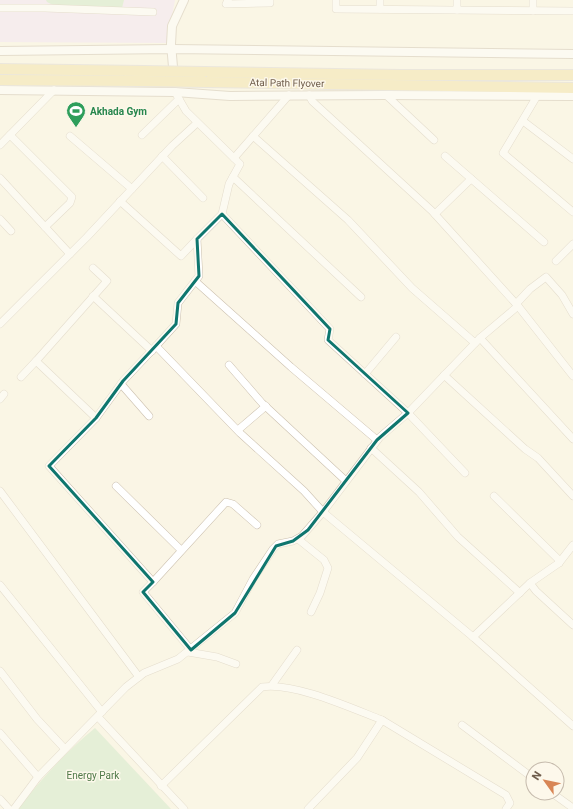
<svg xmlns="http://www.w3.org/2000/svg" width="573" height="809" viewBox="0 0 573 809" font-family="Roboto,sans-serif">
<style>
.education{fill:#f2e2f6}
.green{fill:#cde6c5}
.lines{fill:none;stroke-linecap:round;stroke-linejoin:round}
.minor-casing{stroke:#ccc0af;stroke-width:8}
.tertiary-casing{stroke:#ccc0af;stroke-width:10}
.primary-casing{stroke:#dad5d1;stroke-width:12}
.minor{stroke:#fff;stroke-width:7}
.tertiary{stroke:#fff;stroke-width:8}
.primary{stroke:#f2e0a3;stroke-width:10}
.primary-bridge-casing{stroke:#dad5d1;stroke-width:12;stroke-linecap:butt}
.primary-bridge{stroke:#f2e0a3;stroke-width:10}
.marked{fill:none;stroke:#0f766e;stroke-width:3;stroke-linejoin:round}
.labels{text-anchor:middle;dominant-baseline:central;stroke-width:3;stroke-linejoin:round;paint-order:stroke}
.street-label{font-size:10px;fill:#705e4d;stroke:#fdf8eb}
.leisure-label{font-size:10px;font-weight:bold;fill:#27864d;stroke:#fdf8eb;text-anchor:start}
.park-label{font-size:10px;fill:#517a49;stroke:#fdf8eb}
</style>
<rect width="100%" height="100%" fill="#faf5e5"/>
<polygon class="education" points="0,0 175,0 167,43 0,42"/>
<g class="green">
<polygon points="46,0 124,0 122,8 53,5 47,2"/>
<path d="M95,728L171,809H18C41,779 66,752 95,728Z"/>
</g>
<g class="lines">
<g class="minor-casing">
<g id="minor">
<polyline points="228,0 226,4 270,3 270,0"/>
<polyline points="336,0 336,9 573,11"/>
<polyline points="380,0 380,9"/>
<polyline points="457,0 457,10"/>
<polyline points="533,0 533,11"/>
<polyline points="0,8 45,8 153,12"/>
<polyline points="309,95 312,101 432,211 518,306 573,376"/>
<polyline points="386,95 434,140"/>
<polyline points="537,96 503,153 573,212"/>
<polyline points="523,121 573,159"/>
<polyline points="10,135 72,197 70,203 45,227"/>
<polyline points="142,135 179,99"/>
<polyline points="70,136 132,189"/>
<polyline points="253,136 348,220 412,288 475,343"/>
<polyline points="0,145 54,90"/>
<polyline points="162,156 203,198"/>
<polyline points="445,156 544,242"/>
<polyline points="234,158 289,95"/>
<polyline points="233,177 361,297"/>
<polyline points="0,178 70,254"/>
<polyline points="120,201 181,256 197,239"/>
<polyline points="222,214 330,329 328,340 408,413 465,473"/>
<polyline points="435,214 471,179"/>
<polyline points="0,219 11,231"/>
<polyline points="556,261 573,244"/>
<polyline points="93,268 107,281 36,361 96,418"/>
<polyline points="195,281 291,367 377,440"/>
<polyline points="93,296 152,351"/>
<polyline points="516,304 530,289 546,277 562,295 573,314"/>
<polyline points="518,306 480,338 408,413 380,437 323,512 473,637 573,726"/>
<polyline points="0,324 87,237 172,146 197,123"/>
<polyline points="480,338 573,439"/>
<polyline points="156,346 123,381 96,418 49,466 153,582 226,502 233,504 257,525"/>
<polyline points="229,365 262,403 346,481"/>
<polyline points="365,374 396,337"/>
<polyline points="444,375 525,449 538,458 573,496"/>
<polyline points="21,377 36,361"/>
<polyline points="121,384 149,416"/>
<polyline points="0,399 4,394"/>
<polyline points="238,430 266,406"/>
<polyline points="371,448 419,492 458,537 520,593"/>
<polyline points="116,486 181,550"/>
<polyline points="0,491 139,677"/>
<polyline points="494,496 558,559 559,563"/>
<polyline points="298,539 324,560 328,568 320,593 311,612"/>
<polyline points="153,582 143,592 191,650"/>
<polyline points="530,583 536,591 573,625"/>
<polyline points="0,585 102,712"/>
<polyline points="473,637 530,583 559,563 573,545"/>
<polyline points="188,652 217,657 236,664"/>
<polyline points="0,671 37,719 64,748"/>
<polyline points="272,685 297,650"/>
<polyline points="98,717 184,809"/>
<polyline points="462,725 533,778"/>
<polyline points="0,733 38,777"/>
<path d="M161,786L262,687C294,682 351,708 382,720"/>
<polyline points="552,793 573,808"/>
<polyline points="0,799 9,809"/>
<polyline points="14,809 38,777 126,687 144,673 178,659 235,613 253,579 273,549 278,544 293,541 302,536 323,512 304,491 240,433 156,346 176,324 178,303 199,276 197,239 222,214 229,184 240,164 186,111 175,92"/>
<polyline points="308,809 357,758 382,720 506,795 510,803 506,809"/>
</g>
</g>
<g class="tertiary-casing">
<g id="tertiary">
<polyline points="0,51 172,49 573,54"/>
<polyline points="174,78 171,44 172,26 184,0"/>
<polyline points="0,90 175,92 230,96 386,95 573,96"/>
</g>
</g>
<g class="primary-casing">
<g id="primary">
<polyline points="0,69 144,71"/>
<polyline points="204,72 400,75 573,75"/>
<polyline points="0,80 143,81"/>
<polyline points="207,82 573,88"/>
</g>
</g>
<use href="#minor" class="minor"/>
<use href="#tertiary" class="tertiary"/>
<use href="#primary" class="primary"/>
<g class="primary-bridge-casing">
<g id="primary-bridge">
<polyline points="144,71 204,72"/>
<polyline points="143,81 207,82"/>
</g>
</g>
<use href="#primary-bridge" class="primary-bridge"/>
</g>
<path d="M0 0H573V809H0ZM222,214L330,329L328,340L408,413L377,440L308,530L293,541L276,546L235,613L191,650L143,592L153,582L49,466L96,418L123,381L176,324L178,303L199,276L197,239Z" fill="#faf5e5" fill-opacity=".55" fill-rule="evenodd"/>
<path class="marked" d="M222,214L330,329L328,340L408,413L377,440L308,530L293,541L276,546L235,613L191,650L143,592L153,582L49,466L96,418L123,381L176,324L178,303L199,276L197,239Z"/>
<defs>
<g id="stadium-pin" transform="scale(1)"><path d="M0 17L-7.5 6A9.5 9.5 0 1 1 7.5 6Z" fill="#2e9e5b" stroke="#fdf8eb"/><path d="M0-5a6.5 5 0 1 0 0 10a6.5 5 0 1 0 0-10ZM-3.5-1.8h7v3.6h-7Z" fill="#fff"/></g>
</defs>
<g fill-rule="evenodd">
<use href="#stadium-pin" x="76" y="111"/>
</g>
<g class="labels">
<g class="street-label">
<text transform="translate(287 83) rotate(1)">Atal Path Flyover</text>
</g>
<g class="leisure-label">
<text x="90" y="111">Akhada Gym</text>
</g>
<g class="park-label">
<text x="93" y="775">Energy Park</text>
</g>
</g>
<g transform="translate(545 781) rotate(303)"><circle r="19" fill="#fdf8eb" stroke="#c5baac"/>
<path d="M0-3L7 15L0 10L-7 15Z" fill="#d88656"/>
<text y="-6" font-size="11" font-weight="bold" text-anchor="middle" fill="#705e4d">N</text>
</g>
</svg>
